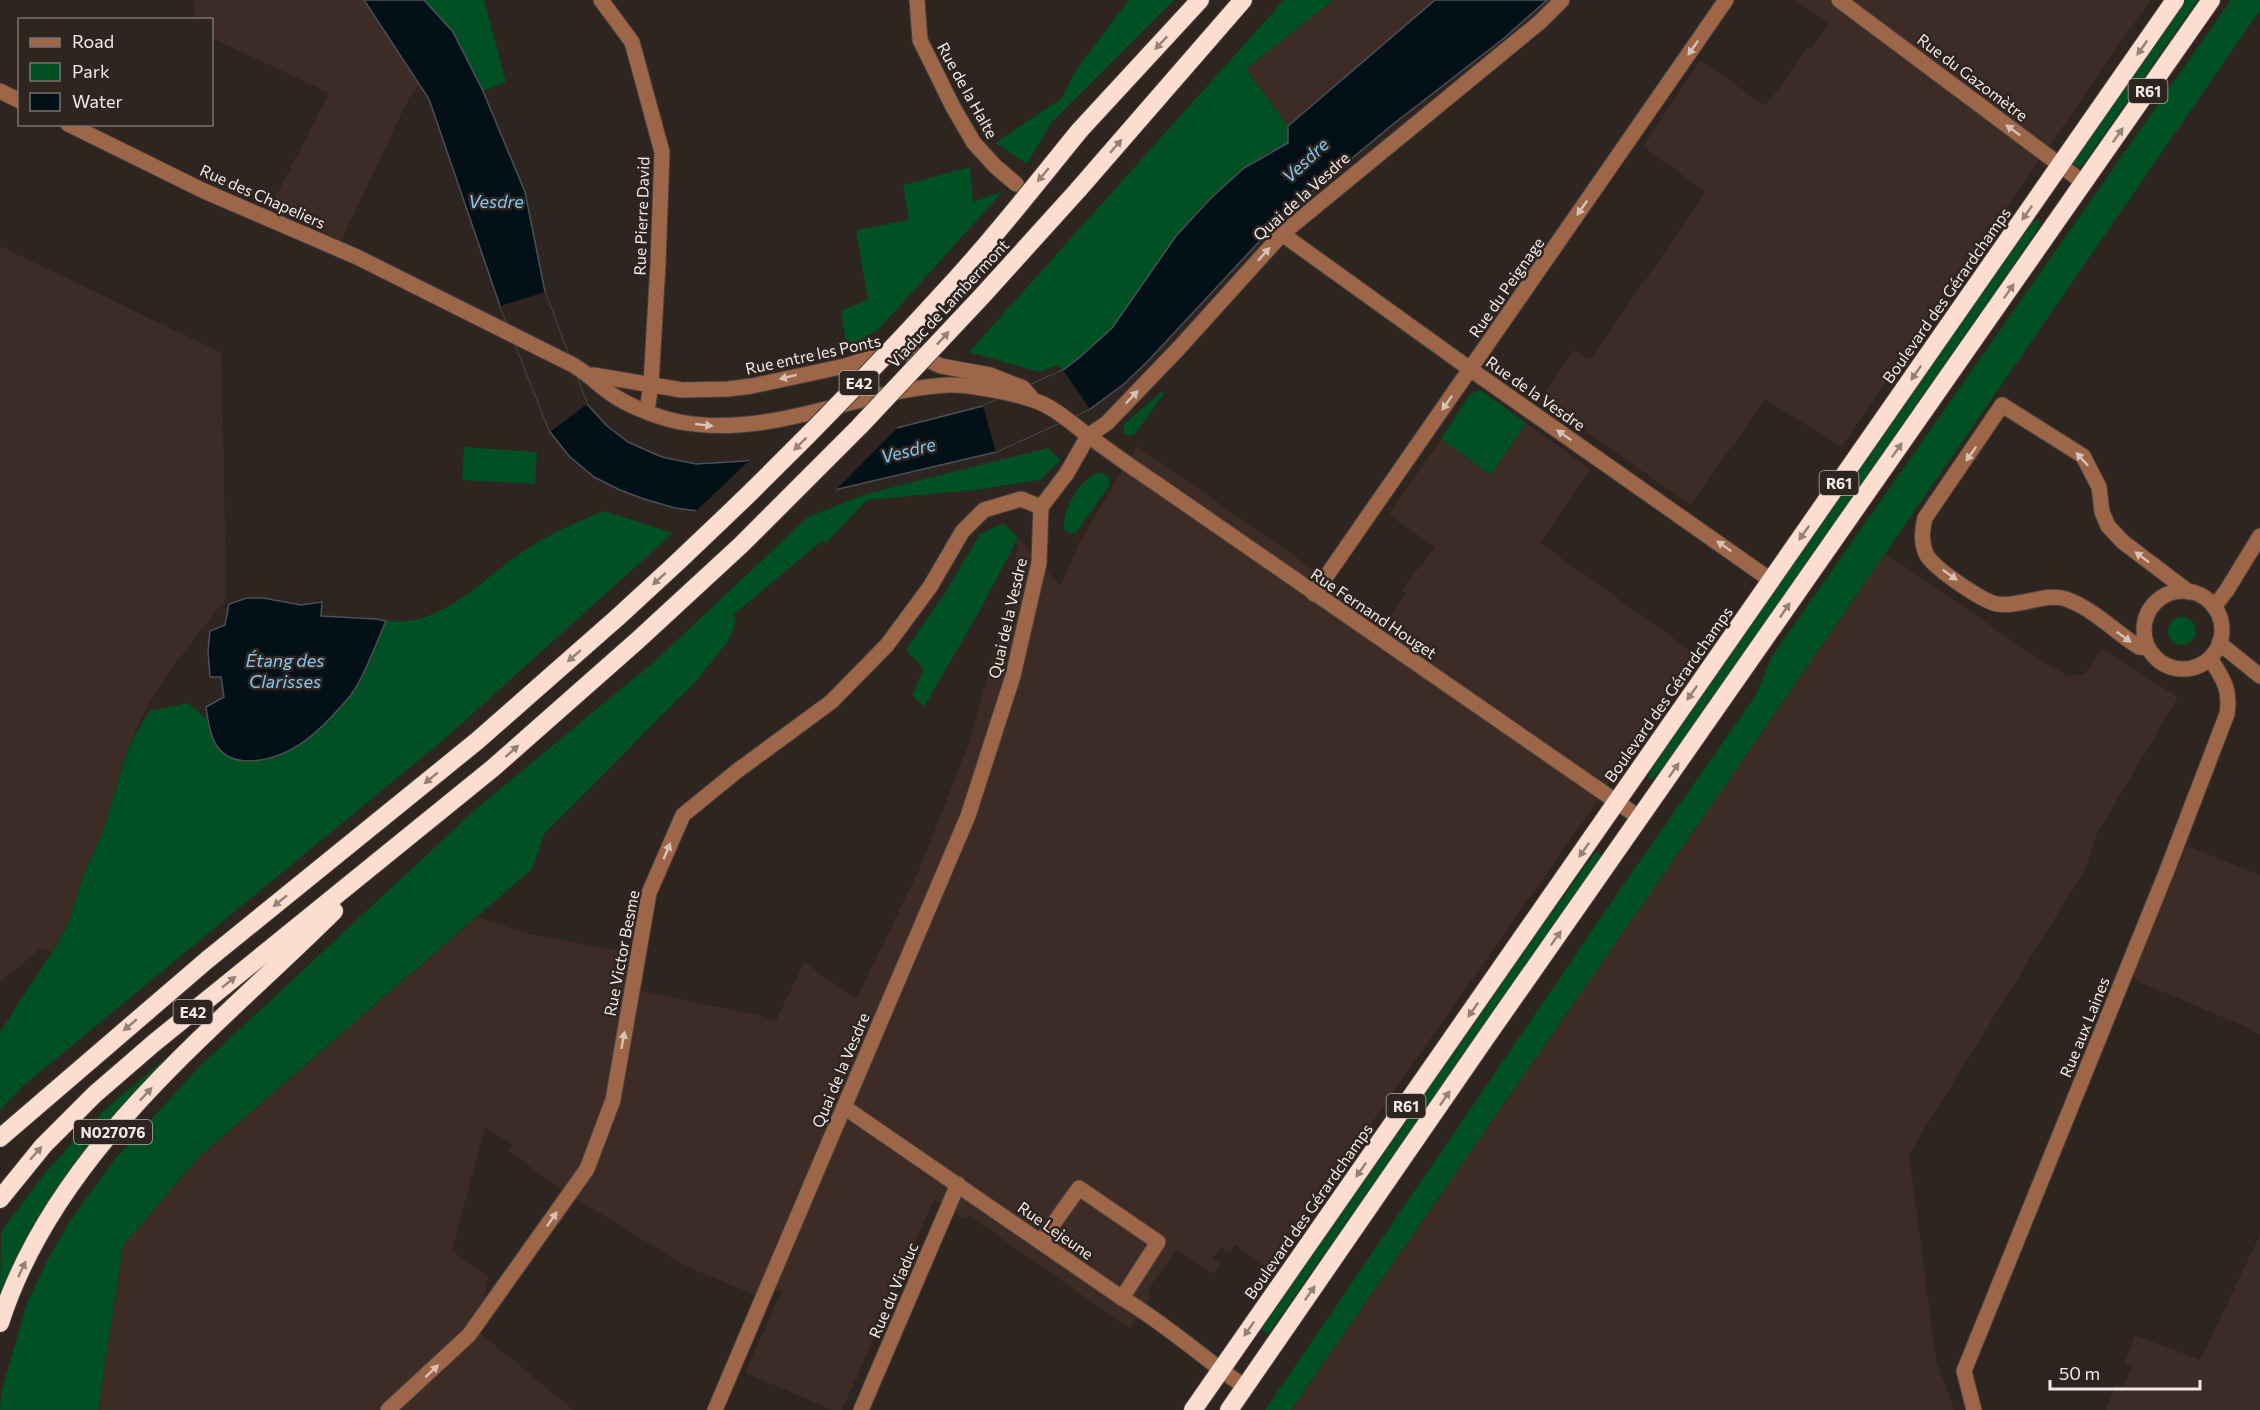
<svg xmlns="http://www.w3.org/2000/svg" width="2260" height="1410" viewBox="0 0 2260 1410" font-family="Commissioner,sans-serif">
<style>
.built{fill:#3c2c25}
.green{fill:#015023}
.water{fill:#041018;stroke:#4b5156;stroke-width:1.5}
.pier{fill:#2e2420}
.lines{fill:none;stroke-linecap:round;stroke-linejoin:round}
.minor-casing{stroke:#49403c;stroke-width:17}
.highway-casing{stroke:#49403c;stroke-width:20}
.minor{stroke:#9e6648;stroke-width:15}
.highway{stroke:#fbded0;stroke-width:18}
.highway-bridge-casing{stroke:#49403c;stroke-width:20;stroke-linecap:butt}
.highway-bridge{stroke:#fbded0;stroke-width:18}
.oneway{fill:#948178}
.oneway2{fill:#d7c2b7}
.labels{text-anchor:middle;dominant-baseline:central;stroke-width:5;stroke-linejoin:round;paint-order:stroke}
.shield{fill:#2e2420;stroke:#b6aeab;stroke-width:1.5}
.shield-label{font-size:15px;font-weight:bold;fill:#f0e9e6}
.street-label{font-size:16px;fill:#f0e9e6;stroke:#2e2420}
.water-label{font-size:18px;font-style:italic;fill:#80c8f2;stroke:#2e2420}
</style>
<rect width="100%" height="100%" fill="#2e2420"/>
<g class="built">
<polygon points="193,0 364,0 419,84 408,100 341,241 271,206 329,93 212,38 212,20 195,19"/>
<polygon points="1326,0 1435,0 1288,126 1246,69"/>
<polygon points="1795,0 2150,0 1841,447 1765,399 1691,505 1540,400 1574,350 1590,360 1706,192 1643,147 1700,60 1766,106 1808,47 1811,48 1829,23"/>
<polygon points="0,246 222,353 226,598 168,673 145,711 128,748 103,831 85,871 69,921 59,941 51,952 41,948 0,982"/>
<polygon points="1526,423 1590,469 1540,543 1694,653 1589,813 1276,1259 1266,1267 1235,1245 1230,1253 1221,1248 1213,1258 1221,1263 1213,1274 1176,1249 1148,1290 1150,1298 1130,1329 970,1216 963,1219 934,1199 842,1410 833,1410 745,1373 782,1290 752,1294 684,1265 554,1185 508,1150 512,1144 485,1127 452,1251 488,1276 479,1332 573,1410 98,1410 123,1246 198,1158 477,917 529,934 616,950 646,961 641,991 762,1016 776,1021 804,962 856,999 919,870 970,740 1012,586 1018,538 1060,586 1079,543 1137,446 1387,621 1406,594 1401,590 1435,547 1389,515 1441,439 1491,474"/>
<polygon points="1885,553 2042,661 2069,676 2084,674 2102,649 2178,697 2097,834 2086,868 1909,1154 1936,1359 1954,1410 1291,1410"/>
<polygon points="2187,846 2260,875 2260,1035 2249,1028 2139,982 2133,975"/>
<polygon points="2260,1235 2260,1410 2106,1410 2116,1384 2124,1386 2132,1367 2124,1364 2135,1335 2200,1360"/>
</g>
<g class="green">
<polygon points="424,0 484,0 506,82 483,91 453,32"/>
<polygon points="1129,0 1174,0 1051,123 1027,164 995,143 1062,98 1077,68"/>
<path d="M1284,0H1333L1246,69L1288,126V143C1244,162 1207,198 1177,235C1153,264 1137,301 1111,329C1097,344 1080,358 1063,370L1057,365L1039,372L969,352Z"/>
<polygon points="2186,0 2198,0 2082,166 2075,167 2073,161"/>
<polygon points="2231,0 2260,0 2260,10 1720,793 1291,1410 1265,1410 1626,881 1756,695 1772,656"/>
<polygon points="970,167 973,202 1003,191 880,328 847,349 841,311 868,300 856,230 909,220 903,185"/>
<polygon points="2039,219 2039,226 2034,235 1663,769 1652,779 1649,780 1648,777 1654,762 2026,229 2033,222"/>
<polygon points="1480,390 1526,423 1491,475 1441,439 1470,394"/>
<polygon points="1161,392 1164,394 1134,435 1129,436 1124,433 1124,424"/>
<polygon points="464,447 537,452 535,484 462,480"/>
<polygon points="1048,448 1061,460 1040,480 975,490 867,500 826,543 823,540 733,615 736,620 729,640 697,680 544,834 533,868 198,1158 123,1246 98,1410 0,1410 1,1393 27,1303 47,1261 70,1221 115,1159 200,1066 477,808 656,660 808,517 866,494"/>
<path d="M1099,472L1108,476L1110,480L1109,486L1076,533H1069L1064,529C1062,508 1080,480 1099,472Z"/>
<path d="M604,511L673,533L448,736L23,1086L0,1110V1032L59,941L69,921L85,871L103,831L128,748L149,711L188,703L208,720V727L227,757L240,761H261L358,683L386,621C395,621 405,622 414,620C454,611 483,581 515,557C544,536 571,524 604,511Z"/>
<polygon points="1004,523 1018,538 980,610 924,707 912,695 924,669 906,650 946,591 980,534"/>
<circle cx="2182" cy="631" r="14"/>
<polygon points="1596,851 1602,856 1268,1334 1261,1330 1508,974"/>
<polygon points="172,1053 66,1177 25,1242 0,1295 1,1232 46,1172 72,1143 111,1104"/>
</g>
<g class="water">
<polygon points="364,0 424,0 453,32 483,91 525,192 545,292 587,404 606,425 628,442 662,457 696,464 745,461 885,431 983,406 1063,370 1079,358 1112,328 1176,236 1211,198 1244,168 1288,143 1288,126 1435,0 1547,0 1503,39 1392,125 1284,215 1147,362 1124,384 1090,409 996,452 728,515 675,508 644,499 620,490 594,477 569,456 550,432 500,306 429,99"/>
<path d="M247,598H263L301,605L322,602L321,616L376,619L386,621C376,643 364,678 350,696C323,728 293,760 249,761C214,761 210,735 206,707L224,697L221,677H210L208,651L210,631L225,625L229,604Z"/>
</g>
<g class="pier">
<polygon points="545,292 587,404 550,432 500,306"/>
<polygon points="1063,370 1090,409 996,452 983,406"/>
<polygon points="901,424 832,494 729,518 694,513 754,456"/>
</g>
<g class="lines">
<g class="minor-casing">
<g id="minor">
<polyline points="601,0 632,42 662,152 658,264 651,384 647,411"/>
<polyline points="917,0 920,40 953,107 974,143 995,166 1016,184"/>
<polyline points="1839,0 2084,183"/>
<polyline points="0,91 20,101"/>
<path d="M68,124L204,191L357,257L573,365C589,374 601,388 616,397C634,408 659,418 680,422C773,439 857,390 948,385C968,384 1013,393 1033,400C1055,407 1072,424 1090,437C1112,453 1134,469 1157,484L1640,818"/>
<polyline points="1282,234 1470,369 1772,581"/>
<polyline points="593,375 682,390 728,389 752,386 845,366 874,357 913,353 941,366 990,375 1023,388 1030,396"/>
<circle cx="2183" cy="630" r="39"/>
<polyline points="1314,594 1726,0"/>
<polyline points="2214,607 2227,590 2260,536"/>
<polyline points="2219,643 2260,676"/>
<path d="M2148,648L2139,647C2115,632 2094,609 2066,599C2045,592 2019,608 1997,604C1982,601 1933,568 1926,554C1921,542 1922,529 1925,518L2002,405L2083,456L2099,487L2102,512L2108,526L2123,542L2189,592"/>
<path d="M844,1107L1122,1298C1166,1324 1203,1358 1245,1387"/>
<polyline points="1041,1241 1079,1188 1158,1242 1122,1298"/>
<polyline points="388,1410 469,1335 587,1169 613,1100 649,893 683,815 737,771 831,702 887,645 930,587 962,532 984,510 1021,499 1041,507"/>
<polyline points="715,1410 968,816 1013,676 1039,563 1041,507 1067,473 1088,436 1107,423 1179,348 1282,234 1540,22 1562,0"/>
<polyline points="861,1410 958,1184"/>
<path d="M1974,1410L1964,1371L2166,873L2227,714C2231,689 2223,679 2210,658"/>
</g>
</g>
<g class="highway-casing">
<g id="highway">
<polyline points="1080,130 1200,0"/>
<polyline points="1078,190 1243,0"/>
<polyline points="0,1138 207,960 477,741 618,617"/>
<polyline points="0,1199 43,1146 95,1094 154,1043 493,768 638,640 741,545"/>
<path d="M0,1323C55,1151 210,1034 334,911"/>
<polyline points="1193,1410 2175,0"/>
<polyline points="1229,1410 1485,1039 2211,0"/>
</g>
</g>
<use href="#minor" class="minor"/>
<use href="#highway" class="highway"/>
<g class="highway-bridge-casing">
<g id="highway-bridge">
<polyline points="741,545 859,427 983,295 1078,190"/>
<path d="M618,617C736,510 848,398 955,280C999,232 1039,180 1080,130"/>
</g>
</g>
<use href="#highway-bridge" class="highway-bridge"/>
</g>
<defs><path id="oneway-solid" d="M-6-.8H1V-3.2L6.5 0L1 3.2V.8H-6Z" transform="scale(1.5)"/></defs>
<g class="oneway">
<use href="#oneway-solid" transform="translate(1161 43) rotate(133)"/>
<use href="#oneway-solid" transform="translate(2142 48) rotate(125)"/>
<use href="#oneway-solid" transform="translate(2118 135) rotate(-55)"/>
<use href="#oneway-solid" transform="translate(1116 146) rotate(-49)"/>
<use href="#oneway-solid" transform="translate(1043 175) rotate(130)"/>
<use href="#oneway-solid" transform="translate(2027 213) rotate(125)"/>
<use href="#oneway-solid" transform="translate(2009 291) rotate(-55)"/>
<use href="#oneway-solid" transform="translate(943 338) rotate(-47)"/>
<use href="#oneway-solid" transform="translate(1916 373) rotate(125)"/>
<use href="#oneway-solid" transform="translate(800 444) rotate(135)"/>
<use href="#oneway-solid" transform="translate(1897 450) rotate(-55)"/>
<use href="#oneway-solid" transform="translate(1804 533) rotate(125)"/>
<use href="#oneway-solid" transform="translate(659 579) rotate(138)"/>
<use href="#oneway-solid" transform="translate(1785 610) rotate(-56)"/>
<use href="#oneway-solid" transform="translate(574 656) rotate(139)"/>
<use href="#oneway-solid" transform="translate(1692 693) rotate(125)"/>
<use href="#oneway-solid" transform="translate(512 751) rotate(-42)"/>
<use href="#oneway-solid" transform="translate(1674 770) rotate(-55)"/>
<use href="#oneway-solid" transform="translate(431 778) rotate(141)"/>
<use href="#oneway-solid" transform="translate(1584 850) rotate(125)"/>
<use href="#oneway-solid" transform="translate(280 901) rotate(141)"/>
<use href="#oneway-solid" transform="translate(1556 938) rotate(-55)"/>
<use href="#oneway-solid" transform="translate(229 982) rotate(-39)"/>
<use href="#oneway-solid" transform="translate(1473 1010) rotate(125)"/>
<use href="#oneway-solid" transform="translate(130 1025) rotate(140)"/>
<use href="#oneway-solid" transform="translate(146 1094) rotate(-47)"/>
<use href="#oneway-solid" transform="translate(1445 1098) rotate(-56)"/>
<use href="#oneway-solid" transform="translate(36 1153) rotate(-49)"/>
<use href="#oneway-solid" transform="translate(1361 1170) rotate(125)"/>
<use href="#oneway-solid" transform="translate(22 1269) rotate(-65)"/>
<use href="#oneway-solid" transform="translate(1310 1293) rotate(-55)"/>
<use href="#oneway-solid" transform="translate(1249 1329) rotate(125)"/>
</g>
<g class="oneway2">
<use href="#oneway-solid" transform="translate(1693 48) rotate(125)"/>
<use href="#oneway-solid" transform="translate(2013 130) rotate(-143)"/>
<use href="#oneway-solid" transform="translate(1582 208) rotate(125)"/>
<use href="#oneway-solid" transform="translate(1264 254) rotate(-48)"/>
<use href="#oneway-solid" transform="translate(788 377) rotate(166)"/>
<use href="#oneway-solid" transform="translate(1132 397) rotate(-46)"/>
<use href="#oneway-solid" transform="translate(1447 403) rotate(125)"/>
<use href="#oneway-solid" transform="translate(704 425) rotate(6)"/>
<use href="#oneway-solid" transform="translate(1564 435) rotate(-145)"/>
<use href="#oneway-solid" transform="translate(1971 454) rotate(125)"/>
<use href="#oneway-solid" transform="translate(2082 459) rotate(-132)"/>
<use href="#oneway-solid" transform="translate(1724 546) rotate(-145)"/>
<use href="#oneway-solid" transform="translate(2142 557) rotate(-143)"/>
<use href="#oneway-solid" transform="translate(1950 575) rotate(36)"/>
<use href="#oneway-solid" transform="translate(2124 637) rotate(36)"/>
<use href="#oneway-solid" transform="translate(667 851) rotate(-67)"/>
<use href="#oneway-solid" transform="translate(623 1040) rotate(-80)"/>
<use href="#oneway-solid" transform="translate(552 1219) rotate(-55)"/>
<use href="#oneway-solid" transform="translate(432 1371) rotate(-43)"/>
</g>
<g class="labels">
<g class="shield">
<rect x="2128.5" y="79" width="39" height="24" rx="4.5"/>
<rect x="839.5" y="371" width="39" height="24" rx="4.5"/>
<rect x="1819.5" y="471" width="39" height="24" rx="4.5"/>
<rect x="173.5" y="1000" width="39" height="24" rx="4.5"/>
<rect x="1386.5" y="1094" width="39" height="24" rx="4.5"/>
<rect x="74" y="1120" width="78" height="24" rx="4.5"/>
</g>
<g class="shield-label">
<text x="2148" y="91">R61</text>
<text x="859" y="383">E42</text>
<text x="1839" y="483">R61</text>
<text x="193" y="1012">E42</text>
<text x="1406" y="1106">R61</text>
<text x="113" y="1132">N027076</text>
</g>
<g class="street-label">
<text transform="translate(1973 77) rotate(37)">Rue du Gazomètre</text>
<text transform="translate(968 90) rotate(61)">Rue de la Halte</text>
<text transform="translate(263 196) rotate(24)">Rue des Chapeliers</text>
<text transform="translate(1301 196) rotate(-42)">Quai de la Vesdre</text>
<text transform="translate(641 216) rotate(-88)">Rue Pierre David</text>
<text transform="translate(1506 287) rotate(-55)">Rue du Peignage</text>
<text transform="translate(1946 295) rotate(-55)">Boulevard des Gérardchamps</text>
<text transform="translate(948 303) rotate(-47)">Viaduc de Lambermont</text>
<text transform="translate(813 354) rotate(-12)">Rue entre les Ponts</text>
<text transform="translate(1536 393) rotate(35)">Rue de la Vesdre</text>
<text transform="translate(1374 613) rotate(34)">Rue Fernand Houget</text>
<text transform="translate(1007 618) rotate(-77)">Quai de la Vesdre</text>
<text transform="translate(1668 694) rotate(-55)">Boulevard des Gérardchamps</text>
<text transform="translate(621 953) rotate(-79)">Rue Victor Besme</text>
<text transform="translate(2084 1027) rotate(-68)">Rue aux Laines</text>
<text transform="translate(840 1070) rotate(-67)">Quai de la Vesdre</text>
<text transform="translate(1308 1211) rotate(-55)">Boulevard des Gérardchamps</text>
<text transform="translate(1056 1230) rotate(35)">Rue Lejeune</text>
<text transform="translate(893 1290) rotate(-67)">Rue du Viaduc</text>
</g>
<g class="water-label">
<text transform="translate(1305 160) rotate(-43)">Vesdre</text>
<text x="496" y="201">Vesdre</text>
<text transform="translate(908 450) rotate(-14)">Vesdre</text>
<text x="285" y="660">Étang des<tspan x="285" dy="21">Clarisses</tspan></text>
</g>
</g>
<rect x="18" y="18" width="195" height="108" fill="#2e2420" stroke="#7c736f" stroke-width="1.5"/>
<rect x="30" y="38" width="30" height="9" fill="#9e6648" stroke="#7c736f" stroke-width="1.5"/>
<text x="72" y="48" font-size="18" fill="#f0e9e6">Road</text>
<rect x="30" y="63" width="30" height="18" fill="#015023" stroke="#7c736f" stroke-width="1.5"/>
<text x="72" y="78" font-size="18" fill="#f0e9e6">Park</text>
<rect x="30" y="93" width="30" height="18" fill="#041018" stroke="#7c736f" stroke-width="1.5"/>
<text x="72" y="108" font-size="18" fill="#f0e9e6">Water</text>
<path d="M2050 1380v9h150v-9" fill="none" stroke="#f0e9e6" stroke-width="3"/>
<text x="2059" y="1380" font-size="18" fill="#f0e9e6" stroke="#2e2420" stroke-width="4.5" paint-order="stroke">50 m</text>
</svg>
